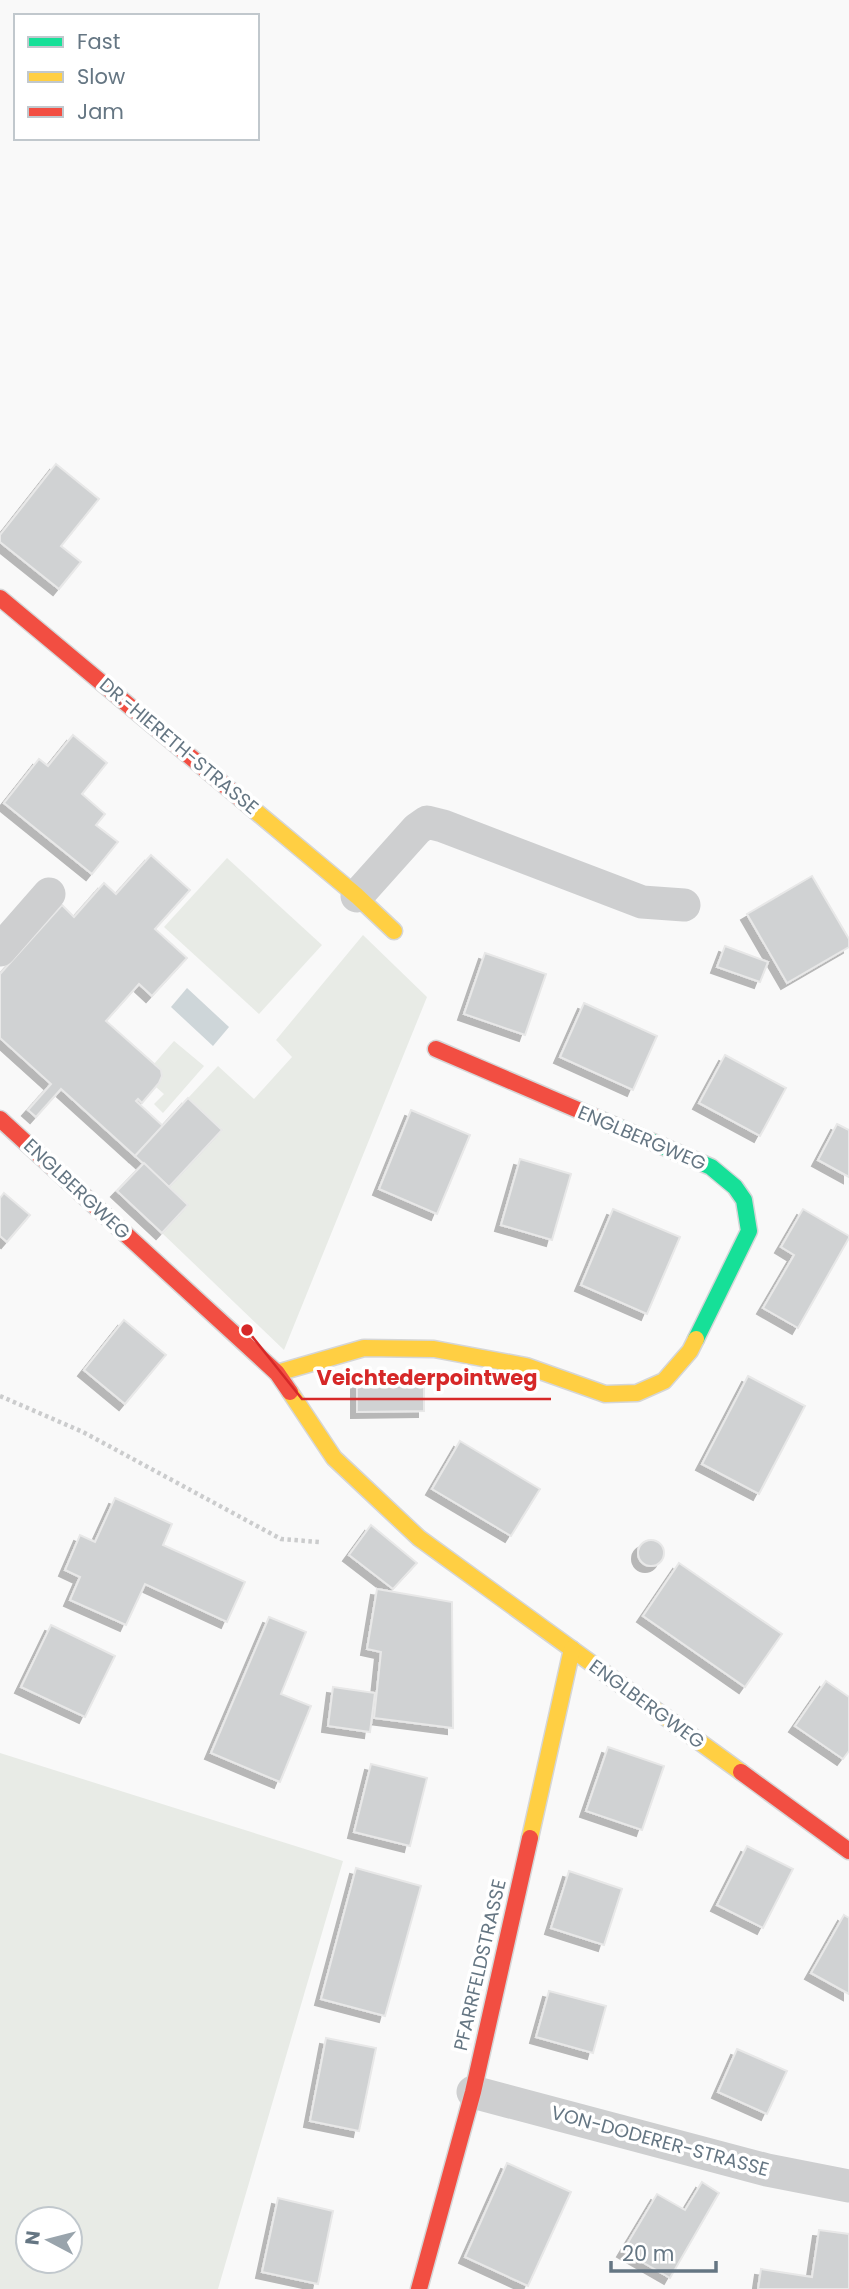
<svg xmlns="http://www.w3.org/2000/svg" width="849" height="2289" viewBox="0 0 849 2289" font-family="Poppins,sans-serif">
<style>
.green{fill:#e8ebe6;fill-rule:evenodd}
.water{fill:#ced6d9}
.building{fill:#d0d2d3;stroke:#e8e8e8;stroke-width:2;filter:url(#shadow)}
.lines{fill:none;stroke-linecap:round;stroke-linejoin:round}
.fast-casing{stroke:#d5d6d7;stroke-width:19}
.slow-casing{stroke:#d5d6d7;stroke-width:19}
.jam-casing{stroke:#d5d6d7;stroke-width:19}
.path{stroke:#cbcccd;stroke-width:4.5;stroke-dasharray:3.5 3.5;stroke-linecap:butt}
.street{stroke:#cecfd0;stroke-width:33}
.fast{stroke:#16e098;stroke-width:16}
.slow{stroke:#ffcf43;stroke-width:16}
.jam{stroke:#f24e42;stroke-width:16}
.labels{text-anchor:middle;dominant-baseline:central;stroke-width:7;stroke-linejoin:round;paint-order:stroke}
.street-label{font-size:19px;fill:#657683;stroke:#fff}
.leader{fill:none;stroke:#d62828;stroke-width:2.5}
.callout-dot{fill:#d62828;stroke:#fff;stroke-width:2.5}
.callout-label{font-size:21px;text-anchor:middle;font-weight:bold;fill:#d62828;stroke:#fff;stroke-width:7;stroke-linejoin:round;paint-order:stroke}
</style>
<defs>
<filter id="shadow"><feDropShadow dx="-6" dy="6" stdDeviation="0" flood-color="#0004"/></filter>
</defs>
<rect width="100%" height="100%" fill="#f9f9f9"/>
<g class="green">
<polygon points="227,858 322,945 259,1014 164,927"/>
<polygon points="363,935 427,997 284,1350 162,1233 188,1205 169,1187 188,1098 218,1066 254,1099 292,1057 276,1040"/>
<polygon points="174,1041 204,1066 163,1113 154,1104 164,1094 156,1087 162,1075 160,1070 154,1064"/>
<path d="M0,1753L343,1861L218,2289H0ZM70,2219V2261H28V2219Z"/>
</g>
<polygon class="water" points="187,988 229,1027 213,1046 171,1007"/>
<g class="building">
<polygon points="56,464 99,499 61,546 81,562 59,589 0,542 0,535"/>
<polygon points="73,735 107,763 82,794 105,814 96,825 118,842 92,874 4,803 39,759 48,766"/>
<polygon points="151,855 190,890 155,929 187,958 152,996 139,984 106,1021 161,1070 162,1076 159,1083 142,1103 138,1099 136,1101 163,1126 135,1156 61,1089 36,1117 28,1110 51,1084 0,1038 0,974 62,905 74,917 104,883 116,894"/>
<polygon points="812,876 849,939 849,947 787,983 747,914"/>
<polygon points="725,946 768,962 760,982 717,967"/>
<polygon points="485,953 546,974 525,1035 464,1014"/>
<polygon points="584,1003 657,1036 633,1090 560,1057"/>
<polygon points="725,1055 786,1088 760,1136 699,1103"/>
<polygon points="188,1098 222,1130 169,1187 135,1156"/>
<polygon points="411,1110 470,1135 437,1214 379,1189"/>
<polygon points="837,1124 849,1130 849,1177 818,1160"/>
<polygon points="520,1159 571,1174 552,1240 501,1225"/>
<polygon points="144,1163 188,1205 162,1233 117,1191"/>
<polygon points="4,1193 30,1215 7,1242 0,1236 0,1198"/>
<polygon points="613,1209 680,1237 647,1314 581,1285"/>
<polygon points="803,1209 849,1236 849,1238 798,1328 763,1308 794,1255 781,1247"/>
<polygon points="124,1320 166,1355 125,1404 84,1370"/>
<polygon points="748,1376 805,1406 759,1494 702,1464"/>
<polygon points="424,1378 424,1411 357,1412 357,1379"/>
<polygon points="460,1441 540,1489 511,1536 432,1489"/>
<polygon points="115,1498 172,1524 163,1545 245,1582 227,1622 145,1584 126,1625 70,1600 80,1577 65,1570 80,1535 95,1542"/>
<polygon points="371,1525 417,1563 393,1589 349,1555"/>
<circle cx="651" cy="1553" r="13"/>
<polygon points="679,1563 782,1634 745,1687 643,1616"/>
<polygon points="377,1589 452,1602 453,1728 374,1718 381,1652 367,1649"/>
<polygon points="269,1617 306,1632 281,1694 311,1706 280,1782 211,1753"/>
<polygon points="51,1625 115,1656 85,1717 21,1687"/>
<polygon points="826,1681 849,1697 849,1751 843,1759 795,1726"/>
<polygon points="333,1687 375,1693 370,1732 328,1726"/>
<polygon points="608,1747 664,1766 642,1830 586,1811"/>
<polygon points="371,1764 427,1778 410,1846 354,1832"/>
<polygon points="747,1846 793,1869 763,1928 717,1905"/>
<polygon points="356,1868 421,1886 385,2016 321,1999"/>
<polygon points="569,1871 622,1889 604,1945 551,1928"/>
<polygon points="844,1915 849,1918 849,1994 811,1973"/>
<polygon points="549,1991 606,2006 593,2053 536,2037"/>
<polygon points="326,2038 376,2048 359,2131 310,2121"/>
<polygon points="737,2049 787,2071 767,2114 718,2092"/>
<polygon points="507,2163 571,2192 528,2286 465,2257"/>
<polygon points="702,2182 719,2193 670,2278 623,2251 657,2194 685,2210"/>
<polygon points="278,2198 333,2211 318,2284 262,2272"/>
<polygon points="819,2230 849,2234 849,2289 758,2289 761,2269 812,2277"/>
</g>
<g class="lines">
<g class="fast-casing">
<polyline id="fast" points="613,1125 711,1167 735,1187 744,1200 749,1231 696,1339"/>
</g>
<g class="slow-casing">
<g id="slow">
<polyline points="241,799 357,896 394,931"/>
<polyline points="277,1373 364,1348 434,1349 526,1366 605,1394 637,1393 664,1381 690,1351 696,1339"/>
<polyline points="290,1392 334,1458 419,1538 741,1772"/>
<polyline points="530,1838 572,1649"/>
</g>
</g>
<g class="jam-casing">
<g id="jam">
<polyline points="0,598 241,799"/>
<polyline points="436,1049 613,1125"/>
<polyline points="0,1119 277,1373 290,1392"/>
<polyline points="741,1772 849,1851"/>
<polyline points="419,2289 473,2092 530,1838"/>
</g>
</g>
<polyline class="path" points="0,1396 83,1432 281,1539 319,1542"/>
<g class="street">
<polyline points="357,896 417,829 427,822 443,826 642,902 684,905"/>
<polyline points="0,950 49,894"/>
<polyline points="473,2092 767,2170 849,2186"/>
</g>
<use href="#fast" class="fast"/>
<use href="#slow" class="slow"/>
<use href="#jam" class="jam"/>
</g>
<g class="labels">
<g class="street-label">
<text transform="translate(179 746) rotate(40)">DR.-HIERETH-STRASSE</text>
<text transform="translate(642 1138) rotate(23)">ENGLBERGWEG</text>
<text transform="translate(77 1189) rotate(43)">ENGLBERGWEG</text>
<text transform="translate(647 1704) rotate(36)">ENGLBERGWEG</text>
<text transform="translate(480 1965) rotate(-77)">PFARRFELDSTRASSE</text>
<text transform="translate(660 2141) rotate(15)">VON-DODERER-STRASSE</text>
</g>
</g>
<path class="leader" d="M247 1330L302 1399H551"/>
<circle class="callout-dot" cx="247" cy="1330" r="7"/>
<g class="callout-label">
<text x="427" y="1385">Veichtederpointweg</text>
</g>
<rect x="14" y="14" width="245" height="126" fill="#ffffff" stroke="#c1c8cd" stroke-width="2"/>
<rect x="28" y="37" width="35" height="10" fill="#16e098" stroke="#c1c8cd" stroke-width="2"/>
<text x="77" y="49" font-size="21" fill="#657683">Fast</text>
<rect x="28" y="72" width="35" height="10" fill="#ffcf43" stroke="#c1c8cd" stroke-width="2"/>
<text x="77" y="84" font-size="21" fill="#657683">Slow</text>
<rect x="28" y="107" width="35" height="10" fill="#f24e42" stroke="#c1c8cd" stroke-width="2"/>
<text x="77" y="119" font-size="21" fill="#657683">Jam</text>
<g transform="translate(49 2240) rotate(277)"><circle r="33" fill="#ffffff" stroke="#c1c8cd" stroke-width="2"/>
<path d="M0-5L12 26L0 18L-12 26Z" fill="#99a4ac"/>
<text y="-10" font-size="19" font-weight="bold" text-anchor="middle" fill="#657683">N</text>
</g>
<path d="M611 2261v10h105v-10" fill="none" stroke="#657683" stroke-width="3.5"/>
<text x="622" y="2261" font-size="21" fill="#657683" stroke="#ffffff" stroke-width="5" paint-order="stroke">20 m</text>
</svg>
